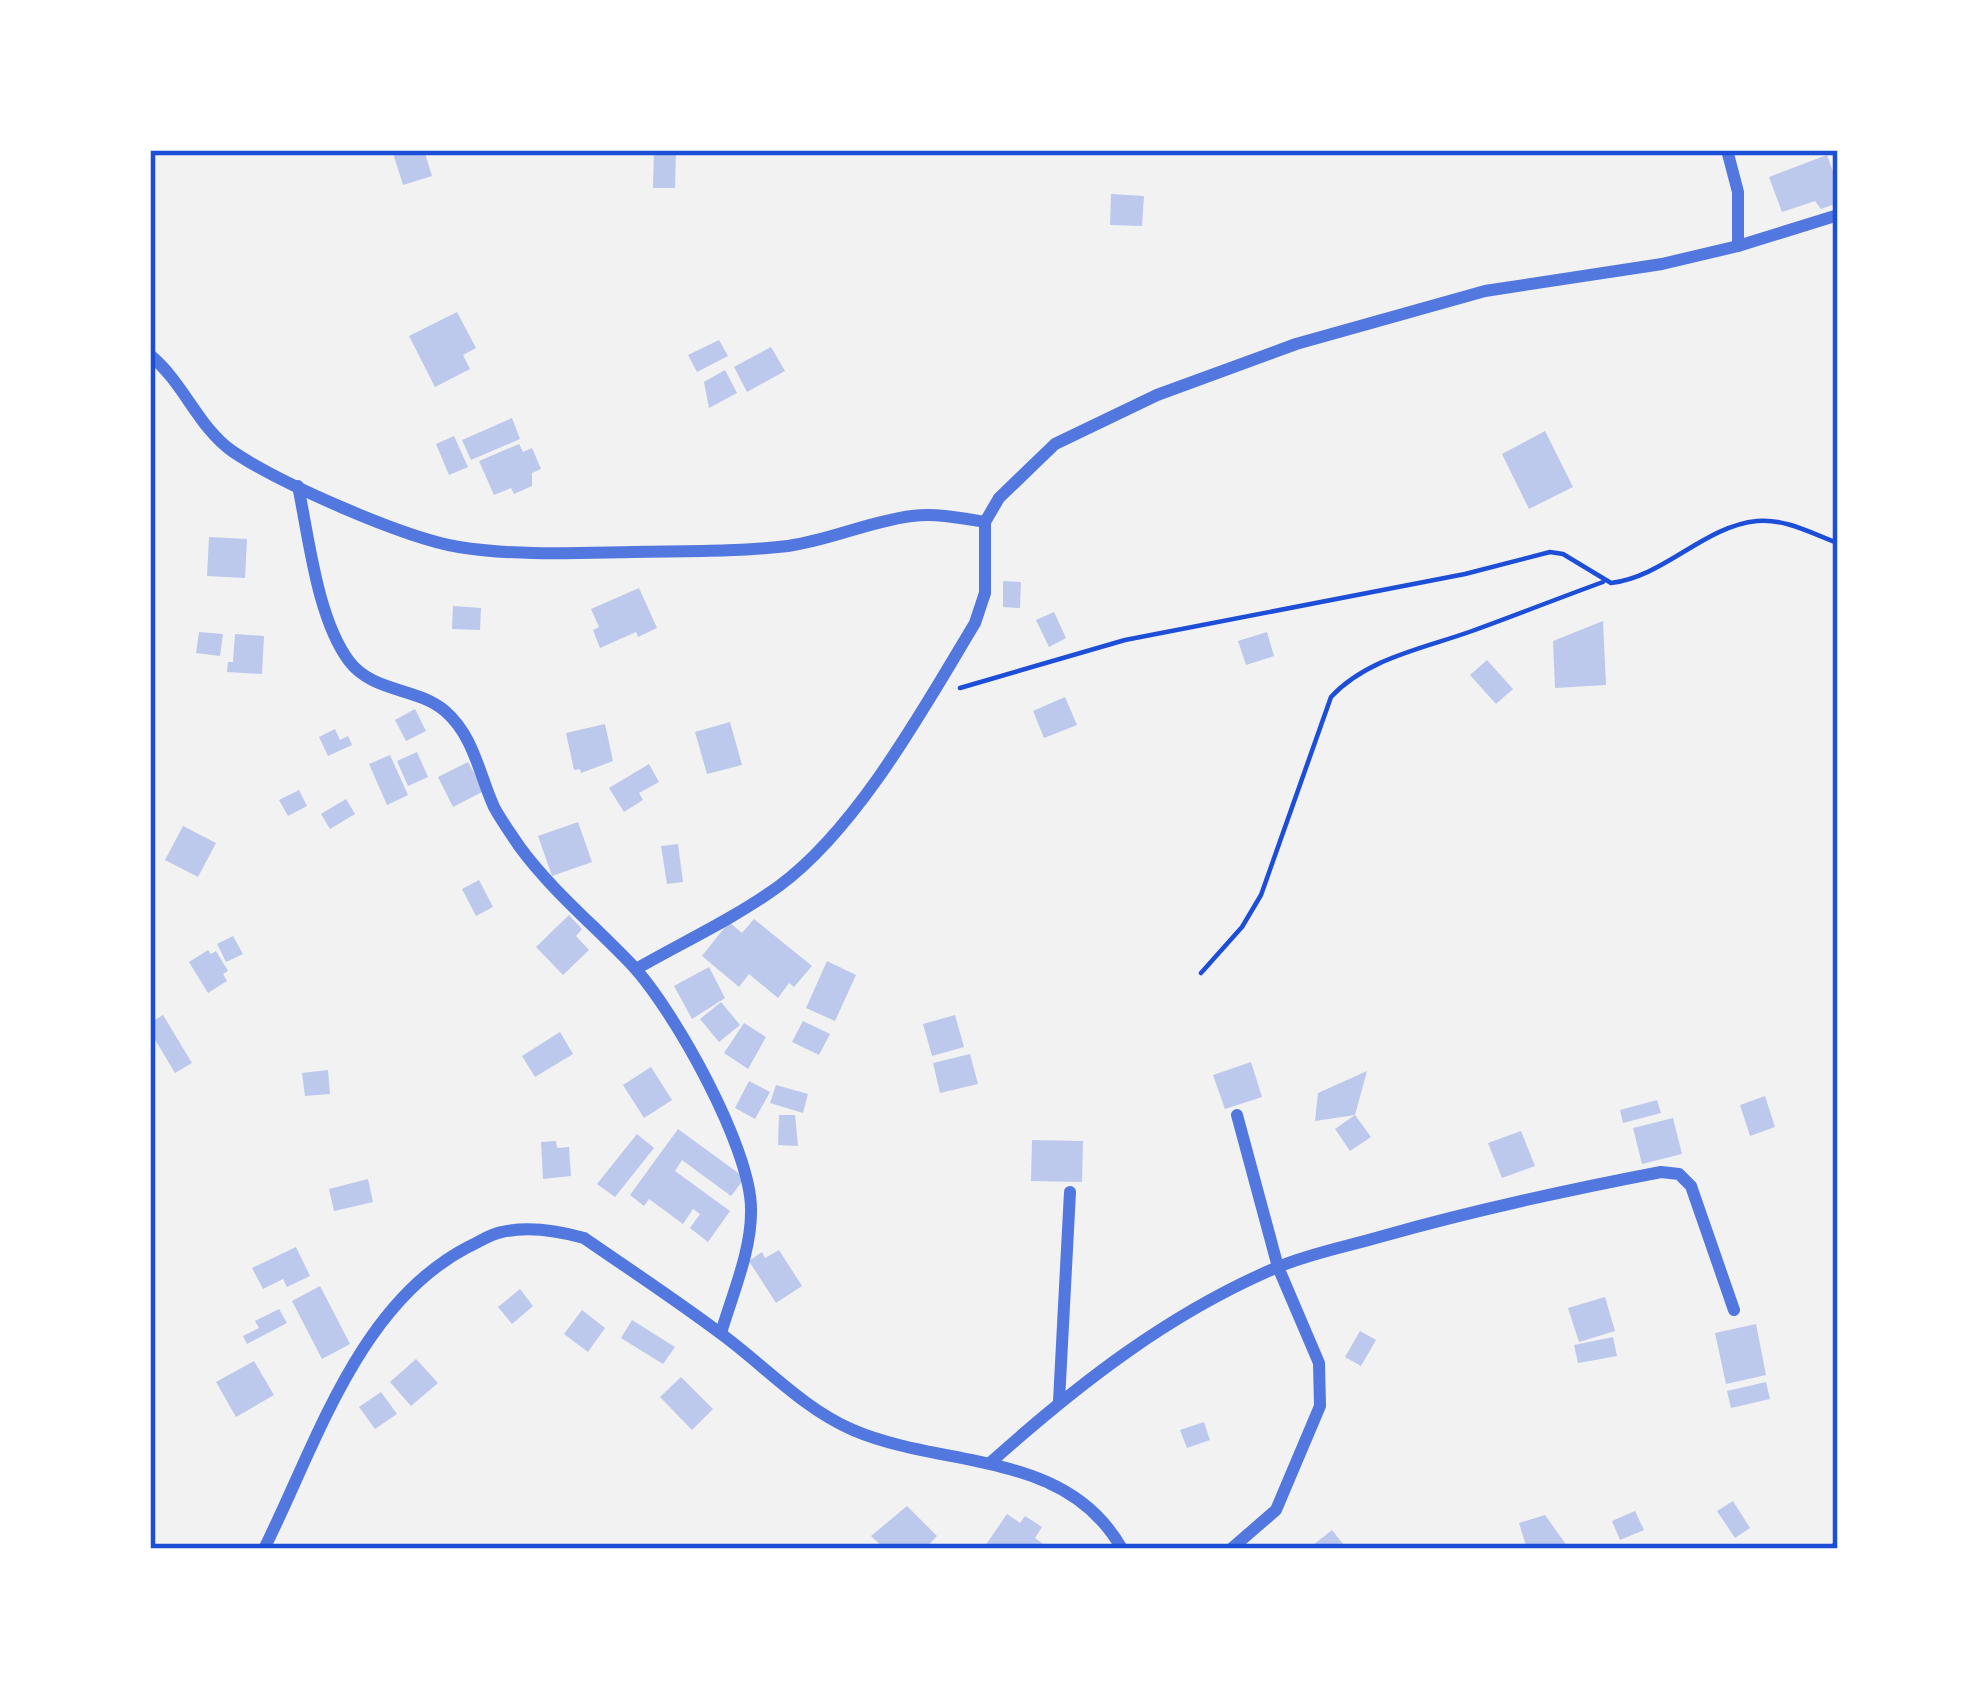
<svg xmlns="http://www.w3.org/2000/svg" width="1988" height="1699" viewBox="0 0 1988 1699" font-family="Cabin,sans-serif">
<style>
.building{fill:#bdc9ec}
.lines{fill:none;stroke-linecap:round;stroke-linejoin:round}
.path{stroke:#1d4ed8;stroke-width:4.5}
.minor{stroke:#5277de;stroke-width:12}
.neatline{fill:none;stroke:#1d4ed8;stroke-width:4.5}
</style>
<rect width="100%" height="100%" fill="#f2f2f2"/>
<g class="building">
<polygon points="392,150 424,150 432,176 403,185"/>
<polygon points="654,150 676,150 675,188 653,188"/>
<polygon points="1827,155 1838,186 1838,203 1821,209 1815,201 1782,212 1769,177"/>
<polygon points="1111,194 1144,196 1142,226 1110,225"/>
<polygon points="457,312 476,348 463,355 470,369 435,387 409,336"/>
<polygon points="719,340 728,356 697,372 688,355"/>
<polygon points="771,347 785,371 747,392 734,367"/>
<polygon points="725,370 737,393 709,408 704,382"/>
<polygon points="512,418 520,439 471,460 462,440"/>
<polygon points="1545,431 1573,487 1529,509 1502,454"/>
<polygon points="454,436 468,467 449,475 436,444"/>
<polygon points="519,444 523,452 532,448 541,469 532,473 532,486 514,494 511,488 494,495 479,461"/>
<polygon points="209,537 247,539 245,578 207,576"/>
<polygon points="1003,581 1021,582 1020,608 1003,607"/>
<polygon points="639,588 657,628 638,637 636,632 600,648 593,630 599,627 591,609"/>
<polygon points="453,606 481,608 480,630 452,629"/>
<polygon points="1054,612 1066,638 1049,647 1036,620"/>
<polygon points="1603,621 1606,685 1555,688 1553,641"/>
<polygon points="199,632 223,634 220,656 196,653"/>
<polygon points="1267,632 1274,656 1246,665 1238,641"/>
<polygon points="235,634 264,636 262,674 227,672 228,662 233,662"/>
<polygon points="1487,660 1513,689 1496,704 1470,675"/>
<polygon points="1065,697 1077,725 1044,738 1033,711"/>
<polygon points="415,709 426,731 406,741 395,720"/>
<polygon points="730,722 742,765 707,774 695,732"/>
<polygon points="605,724 613,761 581,773 580,769 574,770 566,733"/>
<polygon points="335,729 340,740 348,736 352,745 328,756 319,737"/>
<polygon points="417,752 428,777 408,786 397,761"/>
<polygon points="390,755 408,795 387,805 369,764"/>
<polygon points="468,762 484,791 453,807 438,777"/>
<polygon points="649,764 659,782 639,793 643,800 624,812 609,788"/>
<polygon points="299,790 307,806 288,816 279,800"/>
<polygon points="346,799 355,814 330,829 321,814"/>
<polygon points="578,822 592,862 552,876 538,836"/>
<polygon points="183,826 216,843 198,877 165,860"/>
<polygon points="678,844 683,882 667,884 661,846"/>
<polygon points="479,880 493,907 476,916 462,889"/>
<polygon points="569,915 582,929 576,936 589,950 563,975 536,947"/>
<polygon points="754,919 812,966 794,987 789,983 778,998 749,974 739,987 702,956 729,922 742,933"/>
<polygon points="233,936 243,954 226,962 217,944"/>
<polygon points="208,950 211,954 216,951 228,971 223,974 227,981 208,993 189,962"/>
<polygon points="827,961 856,975 835,1021 806,1008"/>
<polygon points="709,967 725,998 692,1019 674,986"/>
<polygon points="721,1002 740,1025 719,1042 700,1019"/>
<polygon points="163,1015 192,1063 175,1073 150,1031 150,1023"/>
<polygon points="955,1015 964,1047 932,1056 923,1024"/>
<polygon points="803,1021 830,1034 819,1055 792,1042"/>
<polygon points="744,1023 766,1037 748,1069 724,1053"/>
<polygon points="560,1032 573,1054 535,1077 522,1056"/>
<polygon points="970,1054 978,1084 940,1093 933,1063"/>
<polygon points="1251,1062 1262,1097 1225,1109 1213,1075"/>
<polygon points="651,1067 672,1100 644,1118 623,1085"/>
<polygon points="328,1070 330,1094 305,1096 302,1073"/>
<polygon points="1367,1071 1355,1115 1315,1121 1318,1093"/>
<polygon points="749,1081 770,1092 755,1119 735,1108"/>
<polygon points="776,1085 808,1094 803,1113 770,1103"/>
<polygon points="1765,1096 1775,1127 1750,1136 1740,1105"/>
<polygon points="1657,1100 1661,1113 1623,1123 1620,1110"/>
<polygon points="779,1115 795,1115 798,1146 778,1145"/>
<polygon points="1355,1115 1371,1137 1350,1151 1335,1129"/>
<polygon points="1673,1118 1682,1154 1642,1164 1633,1128"/>
<polygon points="678,1129 745,1178 731,1196 682,1160 675,1171 730,1211 708,1242 690,1228 700,1214 693,1209 683,1224 649,1199 644,1206 630,1195"/>
<polygon points="1521,1131 1535,1166 1502,1178 1488,1143"/>
<polygon points="637,1134 654,1148 615,1197 597,1184"/>
<polygon points="1032,1140 1083,1141 1082,1182 1031,1181"/>
<polygon points="556,1141 557,1148 569,1147 571,1176 543,1179 541,1142"/>
<polygon points="368,1179 373,1202 334,1211 329,1189"/>
<polygon points="296,1247 310,1276 287,1287 283,1279 263,1289 252,1268"/>
<polygon points="779,1250 802,1286 776,1303 749,1261 762,1252 765,1258"/>
<polygon points="320,1286 350,1344 322,1359 292,1301"/>
<polygon points="520,1289 533,1306 512,1324 498,1307"/>
<polygon points="1605,1297 1615,1331 1579,1342 1568,1308"/>
<polygon points="279,1309 287,1323 247,1344 243,1336 259,1328 255,1321"/>
<polygon points="582,1310 605,1328 588,1352 564,1334"/>
<polygon points="632,1320 675,1347 663,1364 621,1338"/>
<polygon points="1756,1324 1766,1375 1726,1384 1715,1333"/>
<polygon points="1360,1331 1376,1340 1361,1366 1345,1357"/>
<polygon points="1613,1337 1617,1356 1578,1363 1574,1345"/>
<polygon points="416,1359 438,1383 411,1406 390,1382"/>
<polygon points="254,1361 274,1395 236,1417 216,1382"/>
<polygon points="681,1377 713,1409 692,1430 660,1397"/>
<polygon points="1766,1382 1770,1399 1731,1408 1727,1391"/>
<polygon points="381,1392 397,1414 375,1429 359,1407"/>
<polygon points="1204,1422 1210,1440 1187,1448 1180,1430"/>
<polygon points="1733,1501 1750,1528 1735,1538 1717,1511"/>
<polygon points="907,1506 937,1536 925,1549 885,1549 871,1536"/>
<polygon points="1635,1511 1644,1530 1620,1540 1612,1521"/>
<polygon points="1007,1514 1020,1523 1025,1516 1042,1527 1035,1538 1043,1544 1040,1549 985,1546"/>
<polygon points="1545,1515 1567,1546 1527,1549 1519,1523"/>
<polygon points="1332,1530 1347,1549 1308,1549"/>
</g>
<g class="lines">
<g class="path">
<path d="M960,688L1125,640L1465,574L1550,552L1563,554L1611,583C1664,577 1704,526 1757,521C1784,518 1813,534 1838,543"/>
<path d="M1201,973L1242,927L1261,895L1331,697C1367,658 1425,648 1472,631C1516,615 1559,598 1603,582"/>
</g>
<g class="minor">
<polyline points="1727,150 1738,192 1738,246"/>
<path d="M150,355C184,383 198,427 232,451C279,483 404,538 459,547C515,556 576,553 633,552C684,551 737,552 788,546C831,540 870,521 912,516C937,513 961,518 985,522"/>
<path d="M298,486C309,538 317,618 349,661C373,693 417,687 445,711C474,736 479,774 494,807C501,820 511,834 519,846C551,890 595,926 632,965C674,1010 751,1148 751,1209C752,1250 732,1295 721,1333"/>
<path d="M636,969C683,942 735,918 779,886C858,828 925,706 975,623L985,593V522L999,498L1055,444L1157,395L1296,344L1485,291L1662,264L1738,246L1838,215"/>
<polyline points="1059,1401 1070,1192"/>
<path d="M990,1463C1077,1385 1169,1313 1278,1267C1311,1253 1349,1246 1383,1236C1475,1210 1567,1190 1661,1172L1679,1174L1691,1186L1734,1310"/>
<path d="M264,1549C316,1445 358,1304 468,1247C479,1242 490,1234 502,1232C528,1226 559,1231 584,1238C629,1269 676,1300 720,1333C764,1365 802,1408 853,1430C944,1469 1066,1449 1122,1549"/>
<polyline points="1231,1549 1276,1510 1320,1406 1319,1363 1278,1267 1237,1115"/>
<polyline points="1835,1549 1838,1547"/>
</g>
</g>
<rect width="1988" height="1699" fill="none" stroke="#ffffff" stroke-width="306"/>
<rect x="153" y="153" width="1682" height="1393" class="neatline"/>
</svg>
